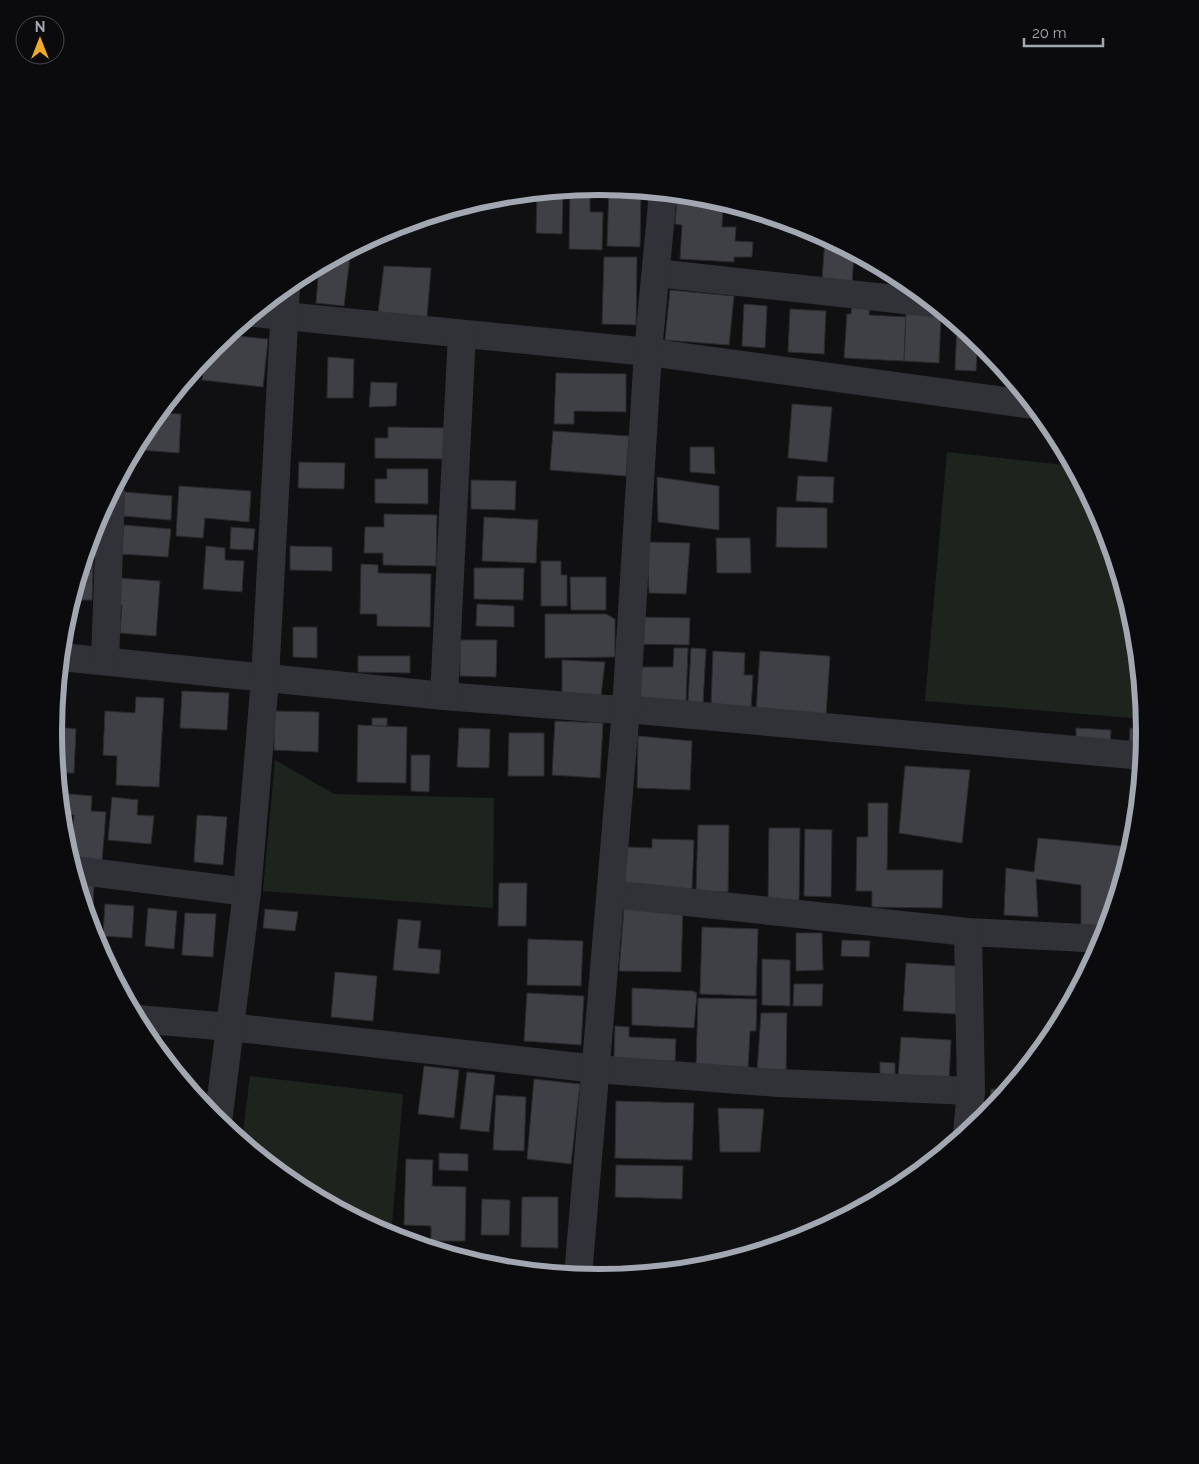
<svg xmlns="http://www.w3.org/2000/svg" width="1199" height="1464" viewBox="0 0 1199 1464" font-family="Raleway,sans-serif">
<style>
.green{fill:#1d241e}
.building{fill:#3f4045;stroke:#2a2a2e}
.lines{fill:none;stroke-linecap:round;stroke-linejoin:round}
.minor{stroke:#313237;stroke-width:28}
.rim{fill:none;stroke:#a2a7b2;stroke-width:6}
</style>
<rect width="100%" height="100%" fill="#101012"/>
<g class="green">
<polygon points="947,452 1073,466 1104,523 1135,626 1144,719 925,701"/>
<polygon points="275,760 334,794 494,798 493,908 263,891"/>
<polygon points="250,1076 403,1094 391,1236 296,1186 242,1141"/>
</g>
<g class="building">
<polygon points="590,187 590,212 603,212 602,250 569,249 570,189"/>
<polygon points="609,187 641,190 640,247 607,246"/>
<polygon points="537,195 563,196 562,234 536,233"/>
<polygon points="677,201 723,204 722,227 736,227 735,241 753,242 752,257 734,257 734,262 680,259 682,225 675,224"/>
<polygon points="825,237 854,252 852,285 822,282"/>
<polygon points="351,249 344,306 316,303 319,266"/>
<polygon points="604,257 637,257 636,325 602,324"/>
<polygon points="384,266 431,268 427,317 378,313"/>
<polygon points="670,290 734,296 729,345 665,340"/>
<polygon points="744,304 767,306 765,348 742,346"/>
<polygon points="852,304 870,305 869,315 906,317 904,361 844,358 847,314 851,314"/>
<polygon points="790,309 826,311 824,354 788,352"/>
<polygon points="906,313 941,315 939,363 904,361"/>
<polygon points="957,323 986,346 991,353 977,353 976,371 955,370"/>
<polygon points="226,335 268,339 263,387 202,380 206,356 214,346"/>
<polygon points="328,357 354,359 353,398 327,398"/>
<polygon points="1002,366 1014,381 1001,380"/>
<polygon points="556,373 626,374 626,412 574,411 574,424 554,424"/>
<polygon points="371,382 397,383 396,406 369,407"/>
<polygon points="792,404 832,407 827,462 788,458"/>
<polygon points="159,413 181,414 179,453 139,450 140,440 146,429"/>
<polygon points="388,427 446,428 445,459 375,458 375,438 388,438"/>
<polygon points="553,431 629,436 626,476 550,470"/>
<polygon points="690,447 714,447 715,474 690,472"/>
<polygon points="299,462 345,463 344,489 298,488"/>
<polygon points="387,469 428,469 428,504 375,503 375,479 387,479"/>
<polygon points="798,476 834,477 833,503 796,501"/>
<polygon points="657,477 719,486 719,530 658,522"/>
<polygon points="471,480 516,481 515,510 471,509"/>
<polygon points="179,486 251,491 249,522 205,518 203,538 176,536"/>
<polygon points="124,492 172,496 171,520 123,516"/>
<polygon points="777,507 827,508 827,548 776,547"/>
<polygon points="384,514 437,515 436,566 383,565 383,553 364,553 365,527 384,527"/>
<polygon points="484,517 538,520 536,563 482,561"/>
<polygon points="124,525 171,529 168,557 121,554"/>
<polygon points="231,527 255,529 253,550 230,549"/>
<polygon points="716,538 750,538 751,573 717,573"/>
<polygon points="647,542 690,543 686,594 649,593"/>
<polygon points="206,546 225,548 225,560 244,561 242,592 203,589"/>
<polygon points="290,546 332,547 332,571 290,570"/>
<polygon points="87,552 93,552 93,571 81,570"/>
<polygon points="541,561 561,561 561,575 567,575 567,606 541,606"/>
<polygon points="361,564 378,565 378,573 431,574 430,627 377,626 377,614 360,614"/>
<polygon points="474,568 524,568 523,600 474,599"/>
<polygon points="81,570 93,571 92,600 72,600"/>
<polygon points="570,577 606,577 606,610 571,610"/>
<polygon points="118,578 160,581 156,636 120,633 122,605 116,604"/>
<polygon points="477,604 514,606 514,627 476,626"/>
<polygon points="545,614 606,614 615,619 615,657 545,658"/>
<polygon points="638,617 690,618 689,645 637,644"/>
<polygon points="293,627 317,627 317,658 293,657"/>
<polygon points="460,640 497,640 496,677 460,676"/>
<polygon points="674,648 688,648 686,701 638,700 638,667 673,667"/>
<polygon points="691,648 706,649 703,703 688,703"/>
<polygon points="713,651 745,653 744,675 753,675 751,709 711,707"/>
<polygon points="760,651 830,656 826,716 756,711"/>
<polygon points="358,656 410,656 410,673 358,672"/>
<polygon points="562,660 605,662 601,695 562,693"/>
<polygon points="182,691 229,693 227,730 180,728"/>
<polygon points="136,697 164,698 159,787 116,785 117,756 103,755 105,711 135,713"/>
<polygon points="275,711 319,712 318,752 274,750"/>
<rect x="372" y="718" width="15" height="8"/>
<polygon points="555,721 603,723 600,778 552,775"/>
<polygon points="358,725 407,727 406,783 357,782"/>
<polygon points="55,727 76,729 74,773 58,773"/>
<polygon points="459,728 490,729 489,768 457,767"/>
<polygon points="1076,728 1111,730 1110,744 1076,742"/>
<polygon points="1130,728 1145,729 1144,746 1129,745"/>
<polygon points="509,733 544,733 544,776 508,776"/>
<polygon points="638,736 692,741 690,790 637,788"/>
<polygon points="411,755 430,755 429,792 411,791"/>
<polygon points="905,766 970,770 962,843 899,833"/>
<polygon points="69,794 92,796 91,811 106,812 102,861 70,859 74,815 68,814"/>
<polygon points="112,797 138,800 137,815 154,816 151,844 108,840"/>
<polygon points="868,803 888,803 887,870 943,870 942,908 872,907 872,891 856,891 857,837 868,837"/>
<polygon points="197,815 227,817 223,865 194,862"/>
<polygon points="698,825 729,825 728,892 696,891"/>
<polygon points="769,828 800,828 799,901 768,900"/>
<polygon points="805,829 832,830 831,897 804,896"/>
<polygon points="1038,838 1132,847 1106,932 1081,932 1081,885 1036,879 1038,917 1004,915 1006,868 1034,872"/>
<polygon points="652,839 694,840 692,889 624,886 626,847 652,848"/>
<polygon points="499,883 527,883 526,926 498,926"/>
<polygon points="78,884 94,885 92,929"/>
<polygon points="105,904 134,906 132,938 103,936"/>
<polygon points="148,908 177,911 174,949 145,946"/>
<polygon points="624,908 683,908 681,972 619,971"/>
<polygon points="265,909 298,912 295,931 263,928"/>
<polygon points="185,913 216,914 213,957 182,955"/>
<polygon points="398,919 421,921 418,948 441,950 439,974 393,970"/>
<polygon points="702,927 758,929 756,996 700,994"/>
<polygon points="796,933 822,933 823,970 796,971"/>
<polygon points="528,939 583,941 581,986 527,985"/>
<polygon points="842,940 870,941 869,957 841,956"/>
<polygon points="762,959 790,960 790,1006 762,1005"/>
<polygon points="906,963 958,966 956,1014 903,1011"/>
<polygon points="335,972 377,976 373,1021 331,1017"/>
<polygon points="794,984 823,984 822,1006 793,1006"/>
<polygon points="632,988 693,991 697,993 694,1028 632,1025"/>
<polygon points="527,993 584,996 581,1045 524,1041"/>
<polygon points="698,998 757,999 756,1031 750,1031 748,1069 696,1067"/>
<polygon points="761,1013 787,1013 786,1073 757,1073"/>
<polygon points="615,1026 629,1027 629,1037 676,1039 675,1061 614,1059"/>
<polygon points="901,1037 951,1040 949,1081 898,1078"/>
<polygon points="880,1062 895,1063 895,1077 880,1077"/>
<polygon points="424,1066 459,1070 454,1118 418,1114"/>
<polygon points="467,1072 495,1075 489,1132 460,1129"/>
<polygon points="534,1079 580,1084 571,1164 527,1159"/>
<polygon points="991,1089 1009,1090 991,1111 990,1111"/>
<polygon points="496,1095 526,1097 524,1151 493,1150"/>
<polygon points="616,1101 694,1103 692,1160 615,1158"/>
<polygon points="718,1108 764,1109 760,1152 720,1152"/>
<polygon points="439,1153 468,1154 468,1171 439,1170"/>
<polygon points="406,1159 433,1160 432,1186 466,1187 465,1241 431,1241 431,1226 404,1225"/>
<polygon points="616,1165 683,1166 682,1199 615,1197"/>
<polygon points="522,1197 558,1197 558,1248 521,1247"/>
<polygon points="482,1199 510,1200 509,1235 481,1235"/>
</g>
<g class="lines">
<g class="minor">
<polyline points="656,273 932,303"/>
<polyline points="254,313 648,352 1033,405"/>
<polyline points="61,657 444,696 606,709 626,709 1143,756"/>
<polyline points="105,661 111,493"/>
<polyline points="444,696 462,334"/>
<polyline points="74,870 247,892"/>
<polyline points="611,894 968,932 1104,939"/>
<polyline points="137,1019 230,1027 596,1069 778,1083 971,1091"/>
<polyline points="218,1122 247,892 265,679 286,286"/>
<polyline points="967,1133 971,1091 968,932"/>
<polyline points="578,1276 626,709 648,352 663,193"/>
</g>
</g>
<path d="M0 0H1199V1464H0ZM62 732a537 537 0 1 1 1074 0a537 537 0 1 1-1074 0Z" fill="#0b0b0d" fill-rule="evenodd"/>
<path class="rim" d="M62 732a537 537 0 1 1 1074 0a537 537 0 1 1-1074 0Z"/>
<g transform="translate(40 40)"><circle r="24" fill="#0b0b0d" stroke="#47494f"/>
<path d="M0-4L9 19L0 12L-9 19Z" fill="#edaa2d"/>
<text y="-8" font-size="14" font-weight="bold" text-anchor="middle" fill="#a2a7b2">N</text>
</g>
<path d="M1024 38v8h79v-8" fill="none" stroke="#a2a7b2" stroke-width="2.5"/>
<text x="1032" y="38" font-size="15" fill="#a2a7b2" stroke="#0b0b0d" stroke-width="4" paint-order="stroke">20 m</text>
</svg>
